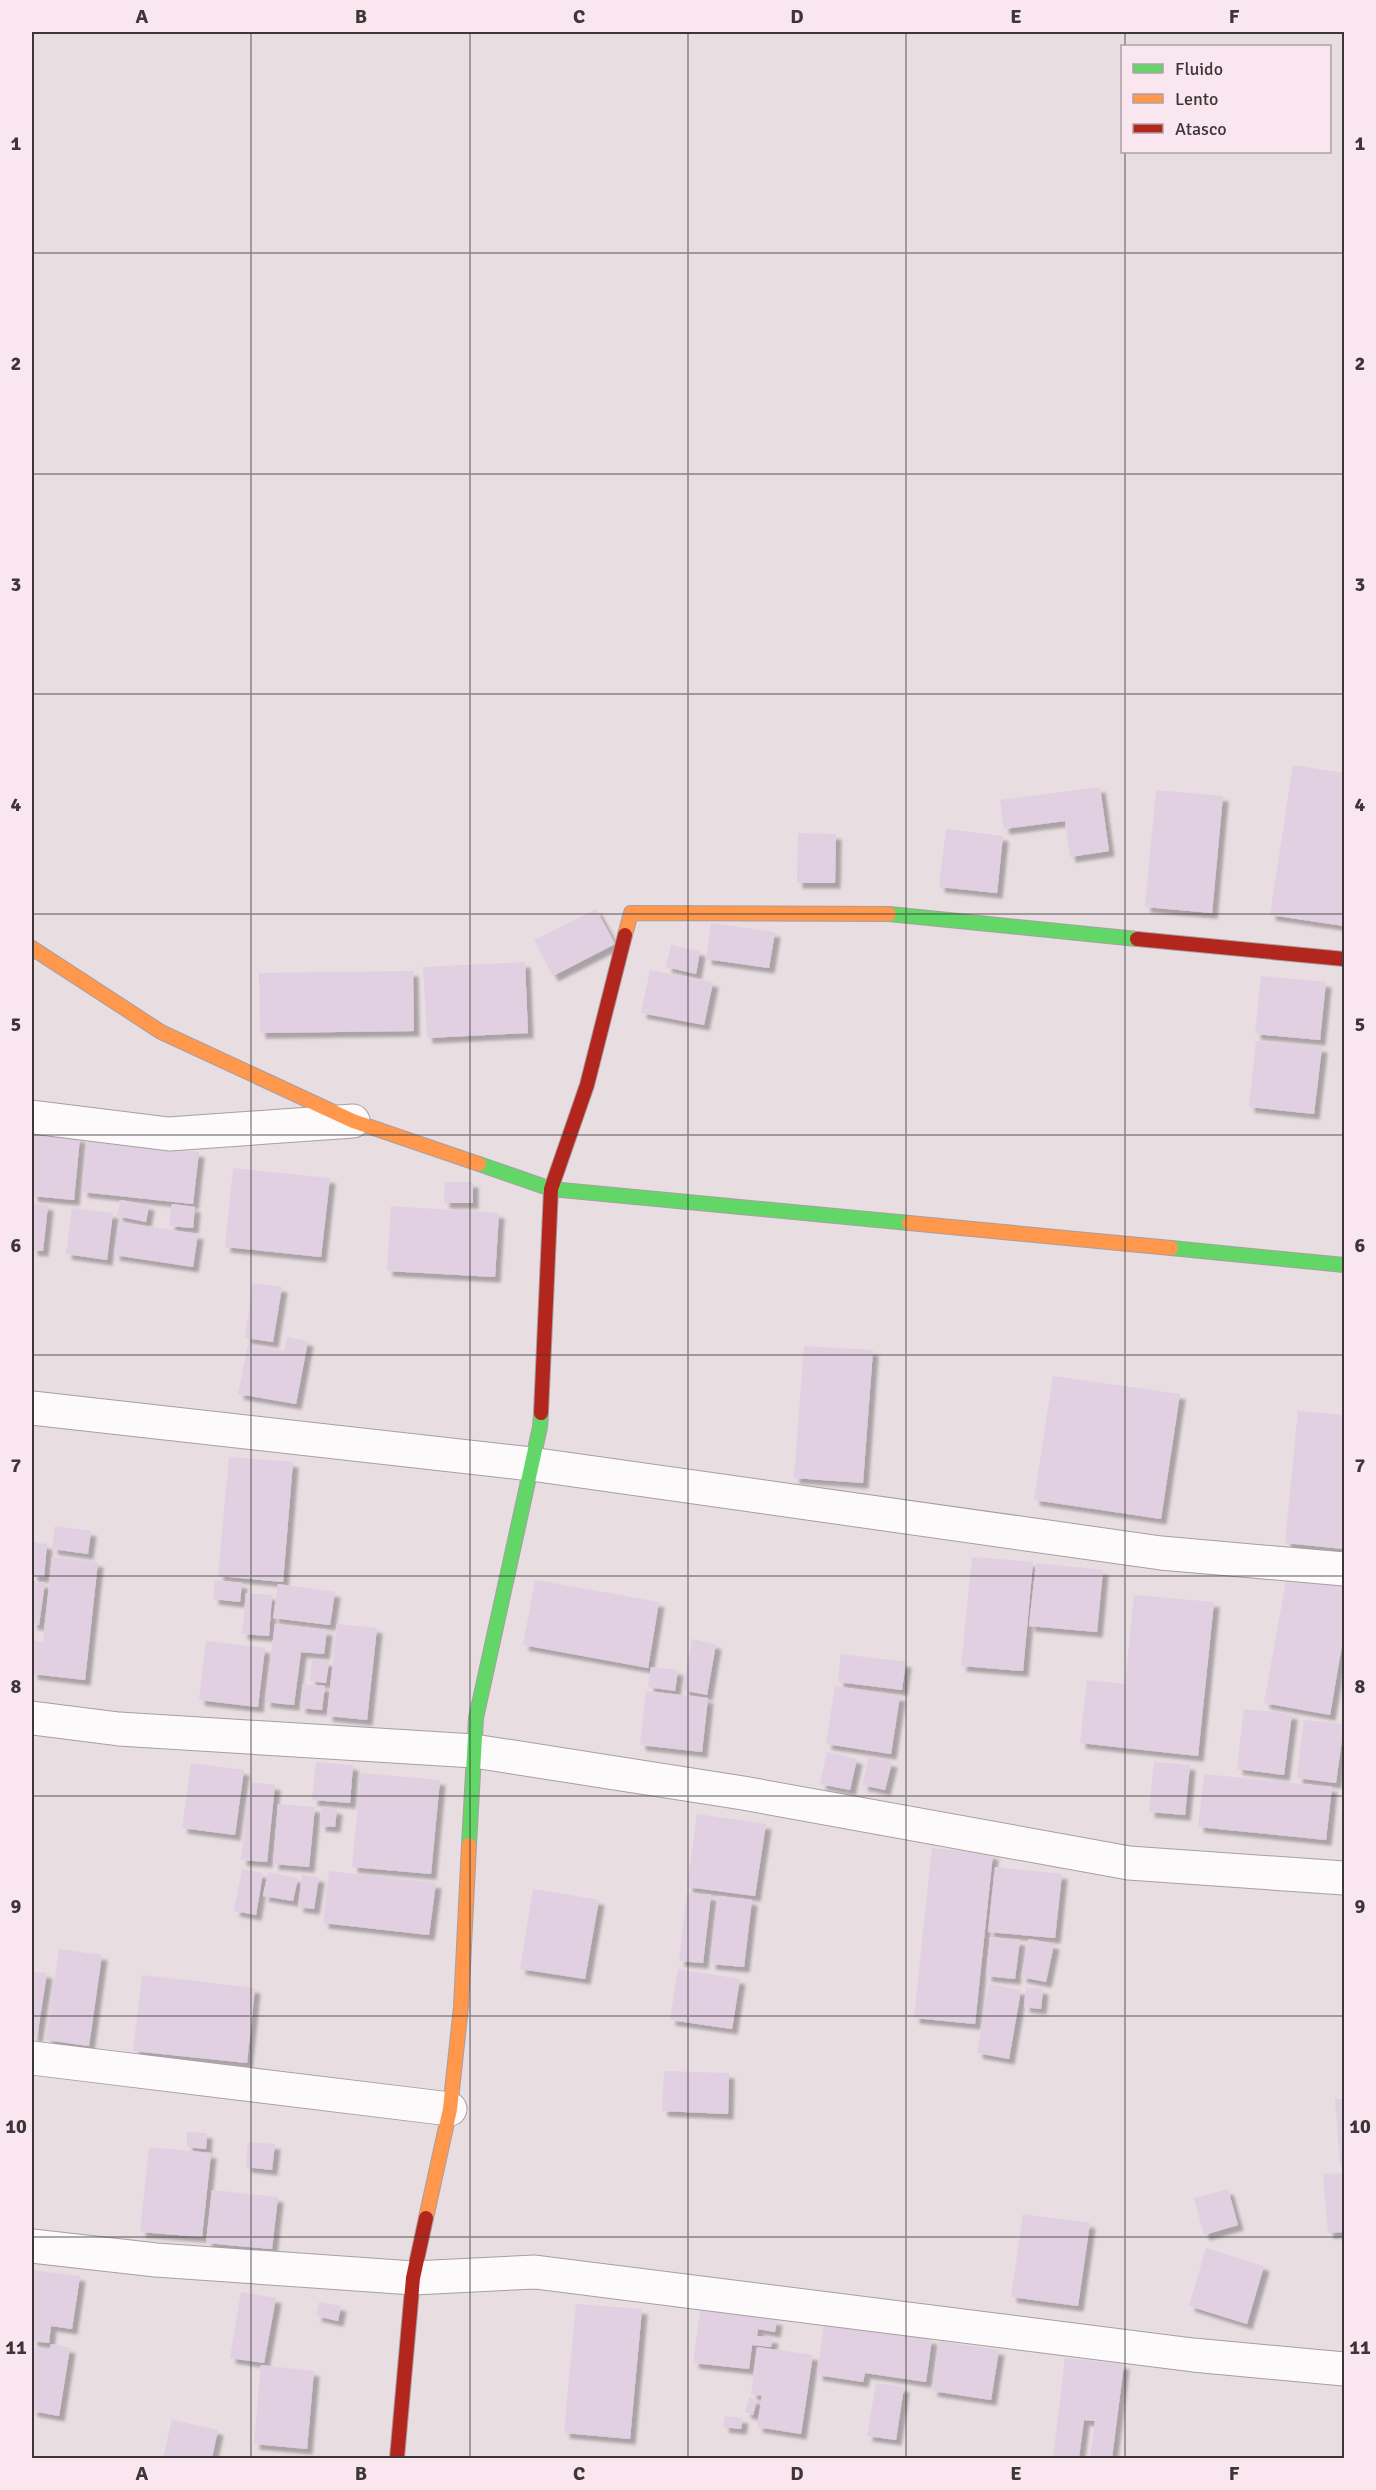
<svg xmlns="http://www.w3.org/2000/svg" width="1376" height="2490" viewBox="0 0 1376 2490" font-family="Signika,sans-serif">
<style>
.building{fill:#e0d0e1;filter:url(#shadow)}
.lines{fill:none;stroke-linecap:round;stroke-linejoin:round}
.street-casing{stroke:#a79fa2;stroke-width:35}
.fast-casing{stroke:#a79fa2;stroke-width:16}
.slow-casing{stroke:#a79fa2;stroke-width:16}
.jam-casing{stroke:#a79fa2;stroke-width:16}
.street{stroke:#fcfafa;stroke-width:33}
.fast{stroke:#63d668;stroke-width:14}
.slow{stroke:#ff974d;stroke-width:14}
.jam{stroke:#b3261e;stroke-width:14}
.grid{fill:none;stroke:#3d3639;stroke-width:1.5;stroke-opacity:0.55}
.neatline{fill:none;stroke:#3d3639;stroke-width:2}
.grid-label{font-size:20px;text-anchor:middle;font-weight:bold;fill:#3d3639}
</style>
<defs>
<filter id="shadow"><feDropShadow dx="5.5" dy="5.5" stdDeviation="1.5" flood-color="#0004"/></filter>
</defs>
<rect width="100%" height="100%" fill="#e8dde1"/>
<g class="building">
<polygon points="1293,765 1344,773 1344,926 1270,915"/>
<polygon points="1100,787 1109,851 1070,857 1065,821 1004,829 1000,800"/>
<polygon points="1156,790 1223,796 1212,913 1145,907"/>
<polygon points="946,829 1003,836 997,893 939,887"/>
<polygon points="798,833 836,834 835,883 797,883"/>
<polygon points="596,909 615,944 553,976 534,940"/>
<polygon points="711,923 775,932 769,968 706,959"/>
<polygon points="671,945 700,951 696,974 666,967"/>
<polygon points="525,962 528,1033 427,1038 423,967"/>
<polygon points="650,970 713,982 704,1025 641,1013"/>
<polygon points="413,971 414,1031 260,1033 259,973"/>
<polygon points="1261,976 1326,982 1320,1040 1255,1034"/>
<polygon points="1256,1041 1322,1047 1314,1114 1249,1107"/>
<polygon points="32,1132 80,1137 74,1200 32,1196"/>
<polygon points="87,1140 199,1152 193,1204 82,1192"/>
<polygon points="233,1168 330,1178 321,1257 225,1247"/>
<polygon points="445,1182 473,1182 473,1203 444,1203"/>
<polygon points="120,1200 149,1205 146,1222 117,1216"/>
<polygon points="32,1204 48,1205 43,1251 32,1250"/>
<polygon points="172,1204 195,1207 193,1228 169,1226"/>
<polygon points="391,1206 499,1213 495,1277 387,1271"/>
<polygon points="72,1208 113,1213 107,1260 66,1254"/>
<polygon points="119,1222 198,1234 193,1267 114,1255"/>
<polygon points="253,1283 282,1287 273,1342 245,1338"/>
<polygon points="287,1337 308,1341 296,1404 238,1394 248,1345 284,1351"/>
<polygon points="804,1346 873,1350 863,1483 794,1478"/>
<polygon points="1053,1376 1180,1394 1161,1519 1034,1500"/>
<polygon points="1298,1411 1344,1415 1344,1549 1285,1543"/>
<polygon points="229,1457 293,1462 283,1582 218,1576"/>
<polygon points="55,1526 91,1531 88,1554 52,1549"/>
<polygon points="32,1542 47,1544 44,1577 32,1576"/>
<polygon points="52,1557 98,1562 85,1680 32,1674 32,1640 43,1642"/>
<polygon points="972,1557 1033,1562 1023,1671 961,1666"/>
<polygon points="1036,1563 1103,1570 1097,1632 1029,1626"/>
<polygon points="1287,1575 1344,1585 1344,1633 1330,1715 1264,1703"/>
<polygon points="215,1580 242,1583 240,1602 213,1599"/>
<polygon points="535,1580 659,1602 648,1668 523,1645"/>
<polygon points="32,1581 45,1583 39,1625 32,1624"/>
<polygon points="278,1584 335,1592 330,1625 273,1618"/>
<polygon points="246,1593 272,1595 269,1636 242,1634"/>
<polygon points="1134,1595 1214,1602 1198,1756 1080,1743 1087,1680 1125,1684"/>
<polygon points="275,1624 327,1630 324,1654 301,1652 294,1705 265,1702"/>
<polygon points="337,1624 377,1628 367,1720 327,1716"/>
<polygon points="692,1639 716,1644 707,1695 683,1690"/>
<polygon points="206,1641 265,1648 258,1707 199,1700"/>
<polygon points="841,1654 906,1662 902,1690 838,1682"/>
<polygon points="312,1659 329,1661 326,1683 310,1681"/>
<polygon points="651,1667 678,1670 675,1691 648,1687"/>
<polygon points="303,1684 325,1686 322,1710 300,1708"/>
<polygon points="835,1686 900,1696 891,1754 826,1744"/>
<polygon points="646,1691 708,1698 702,1752 640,1745"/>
<polygon points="1244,1709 1292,1714 1284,1775 1237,1769"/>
<polygon points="1304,1720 1344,1724 1336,1783 1297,1778"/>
<polygon points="827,1752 857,1759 850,1790 820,1784"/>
<polygon points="869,1757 892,1762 885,1790 862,1785"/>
<polygon points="316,1762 353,1765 350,1803 312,1800"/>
<polygon points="1154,1762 1190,1765 1185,1815 1149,1812"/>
<polygon points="191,1763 244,1770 235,1835 182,1828"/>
<polygon points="361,1773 440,1780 431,1874 352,1867"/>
<polygon points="1204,1774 1332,1787 1326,1840 1198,1827"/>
<polygon points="250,1782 275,1785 267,1862 241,1860"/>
<polygon points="278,1804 315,1807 309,1867 273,1864"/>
<polygon points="321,1807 337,1809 335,1827 320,1826"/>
<polygon points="697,1814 766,1824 755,1896 687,1887"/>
<polygon points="932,1848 993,1854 975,2024 914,2018"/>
<polygon points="995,1867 1062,1874 1055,1938 988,1932"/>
<polygon points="242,1869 263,1873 256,1915 234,1911"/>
<polygon points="329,1871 436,1883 429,1935 323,1923"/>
<polygon points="268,1872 298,1878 293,1901 263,1896"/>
<polygon points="302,1875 319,1877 314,1909 298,1907"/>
<polygon points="533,1889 599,1900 585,1979 520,1969"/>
<polygon points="687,1893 711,1895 703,1963 679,1961"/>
<polygon points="718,1896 752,1900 744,1967 710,1964"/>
<polygon points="990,1937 1020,1940 1015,1979 986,1976"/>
<polygon points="1029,1939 1054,1944 1046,1982 1021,1977"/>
<polygon points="59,1949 102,1955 89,2046 46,2040"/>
<polygon points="678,1969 740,1979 732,2029 670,2020"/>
<polygon points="32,1971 47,1973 37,2037 32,2036"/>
<polygon points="142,1975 255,1988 247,2063 133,2051"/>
<polygon points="989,1984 1021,1990 1009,2059 977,2053"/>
<polygon points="1026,1987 1043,1989 1041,2009 1024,2007"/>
<polygon points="664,2071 729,2073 728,2114 662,2111"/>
<polygon points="1335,2099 1344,2099 1344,2166 1340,2167"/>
<polygon points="187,2132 207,2133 206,2149 187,2147"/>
<polygon points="248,2142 275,2144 272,2170 246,2167"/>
<polygon points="149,2147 211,2153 202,2237 140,2232"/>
<polygon points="1344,2173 1344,2232 1328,2233 1323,2174"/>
<polygon points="1228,2189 1238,2225 1204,2235 1194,2198"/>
<polygon points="212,2190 278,2197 272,2249 206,2243"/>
<polygon points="1023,2214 1090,2223 1078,2306 1011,2297"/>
<polygon points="1206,2248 1264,2266 1247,2324 1189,2306"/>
<polygon points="32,2270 80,2276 72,2329 51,2326 49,2343 32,2341"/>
<polygon points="241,2292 276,2298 264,2363 230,2358"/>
<polygon points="319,2302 341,2306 338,2321 316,2316"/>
<polygon points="576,2304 642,2309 630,2439 564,2433"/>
<polygon points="700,2310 777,2320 775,2332 758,2329 757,2336 773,2338 771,2347 752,2345 749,2369 693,2363"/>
<polygon points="824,2323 932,2339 926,2382 865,2373 863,2382 817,2375"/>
<polygon points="939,2341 999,2350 991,2400 932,2391"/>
<polygon points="51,2344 70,2348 59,2416 32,2411 32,2347 50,2350"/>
<polygon points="757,2347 813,2355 801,2434 757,2427 762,2396 751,2394"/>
<polygon points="1065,2358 1124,2364 1112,2458 1090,2458 1095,2421 1084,2420 1079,2458 1053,2458"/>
<polygon points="261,2365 314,2371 307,2449 254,2444"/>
<polygon points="876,2383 904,2387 896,2440 867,2436"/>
<polygon points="749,2397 757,2400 753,2415 745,2412"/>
<polygon points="725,2416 743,2418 741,2429 723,2427"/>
<polygon points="172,2420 218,2430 212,2458 163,2458"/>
</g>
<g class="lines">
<g class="street-casing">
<g id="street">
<polyline points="32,1117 169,1134 353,1121"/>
<polyline points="32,1408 531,1464 1161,1553 1344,1569"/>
<polyline points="32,1718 119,1729 474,1751 743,1793 1129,1863 1344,1878"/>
<polyline points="32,2058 450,2109"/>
<polyline points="32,2246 156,2260 413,2278 535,2272 1193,2355 1344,2369"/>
</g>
</g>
<g class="fast-casing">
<g id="fast">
<polyline points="889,914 1137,939"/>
<polyline points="479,1164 551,1189 909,1223"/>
<polyline points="1171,1248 1344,1265"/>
<polyline points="469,1845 476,1718 540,1427 541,1413"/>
</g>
</g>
<g class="slow-casing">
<g id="slow">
<polyline points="625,935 631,913 889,914"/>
<polyline points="32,948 161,1032 353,1121 479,1164"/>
<polyline points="909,1223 1171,1248"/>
<polyline points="426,2218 450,2109 461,2007 469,1845"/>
</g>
</g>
<g class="jam-casing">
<g id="jam">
<polyline points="1137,939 1344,959"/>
<polyline points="541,1413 551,1189 587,1085 625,935"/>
<polyline points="397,2458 413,2278 426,2218"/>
</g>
</g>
<use href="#street" class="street"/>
<use href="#fast" class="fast"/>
<use href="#slow" class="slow"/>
<use href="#jam" class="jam"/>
</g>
<path class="grid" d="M251,32V2458M470,32V2458M688,32V2458M906,32V2458M1125,32V46M1125,152V2458M32,253H1344M32,474H1344M32,694H1344M32,914H1344M32,1135H1344M32,1355H1344M32,1576H1344M32,1796H1344M32,2016H1344M32,2237H1344"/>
<rect width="1376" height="2490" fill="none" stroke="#f9e6ee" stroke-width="66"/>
<rect x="1121" y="45" width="210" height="108" fill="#f9e6ee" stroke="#aea0a6" stroke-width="1.5"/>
<rect x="1133" y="64" width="30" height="9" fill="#63d668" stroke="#aea0a6" stroke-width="1.5"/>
<text x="1175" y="75" font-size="18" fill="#3d3639">Fluido</text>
<rect x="1133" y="94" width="30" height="9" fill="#ff974d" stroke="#aea0a6" stroke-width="1.5"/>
<text x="1175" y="105" font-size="18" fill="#3d3639">Lento</text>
<rect x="1133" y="124" width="30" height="9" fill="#b3261e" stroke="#aea0a6" stroke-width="1.5"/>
<text x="1175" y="135" font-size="18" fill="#3d3639">Atasco</text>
<rect x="33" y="33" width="1310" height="2424" class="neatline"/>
<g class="grid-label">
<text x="142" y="23">A</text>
<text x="361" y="23">B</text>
<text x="579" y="23">C</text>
<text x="797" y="23">D</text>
<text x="1016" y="23">E</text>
<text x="1234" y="23">F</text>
<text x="16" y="150">1</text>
<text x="1360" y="150">1</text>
<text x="16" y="370">2</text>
<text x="1360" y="370">2</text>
<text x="16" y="591">3</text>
<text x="1360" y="591">3</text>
<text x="16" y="811">4</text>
<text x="1360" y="811">4</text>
<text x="16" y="1031">5</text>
<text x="1360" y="1031">5</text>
<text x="16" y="1252">6</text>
<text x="1360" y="1252">6</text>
<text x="16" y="1472">7</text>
<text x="1360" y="1472">7</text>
<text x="16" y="1693">8</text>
<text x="1360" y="1693">8</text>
<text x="16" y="1913">9</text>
<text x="1360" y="1913">9</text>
<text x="16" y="2133">10</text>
<text x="1360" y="2133">10</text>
<text x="16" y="2354">11</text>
<text x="1360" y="2354">11</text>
<text x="142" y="2480">A</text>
<text x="361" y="2480">B</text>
<text x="579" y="2480">C</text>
<text x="797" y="2480">D</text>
<text x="1016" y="2480">E</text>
<text x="1234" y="2480">F</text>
</g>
</svg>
